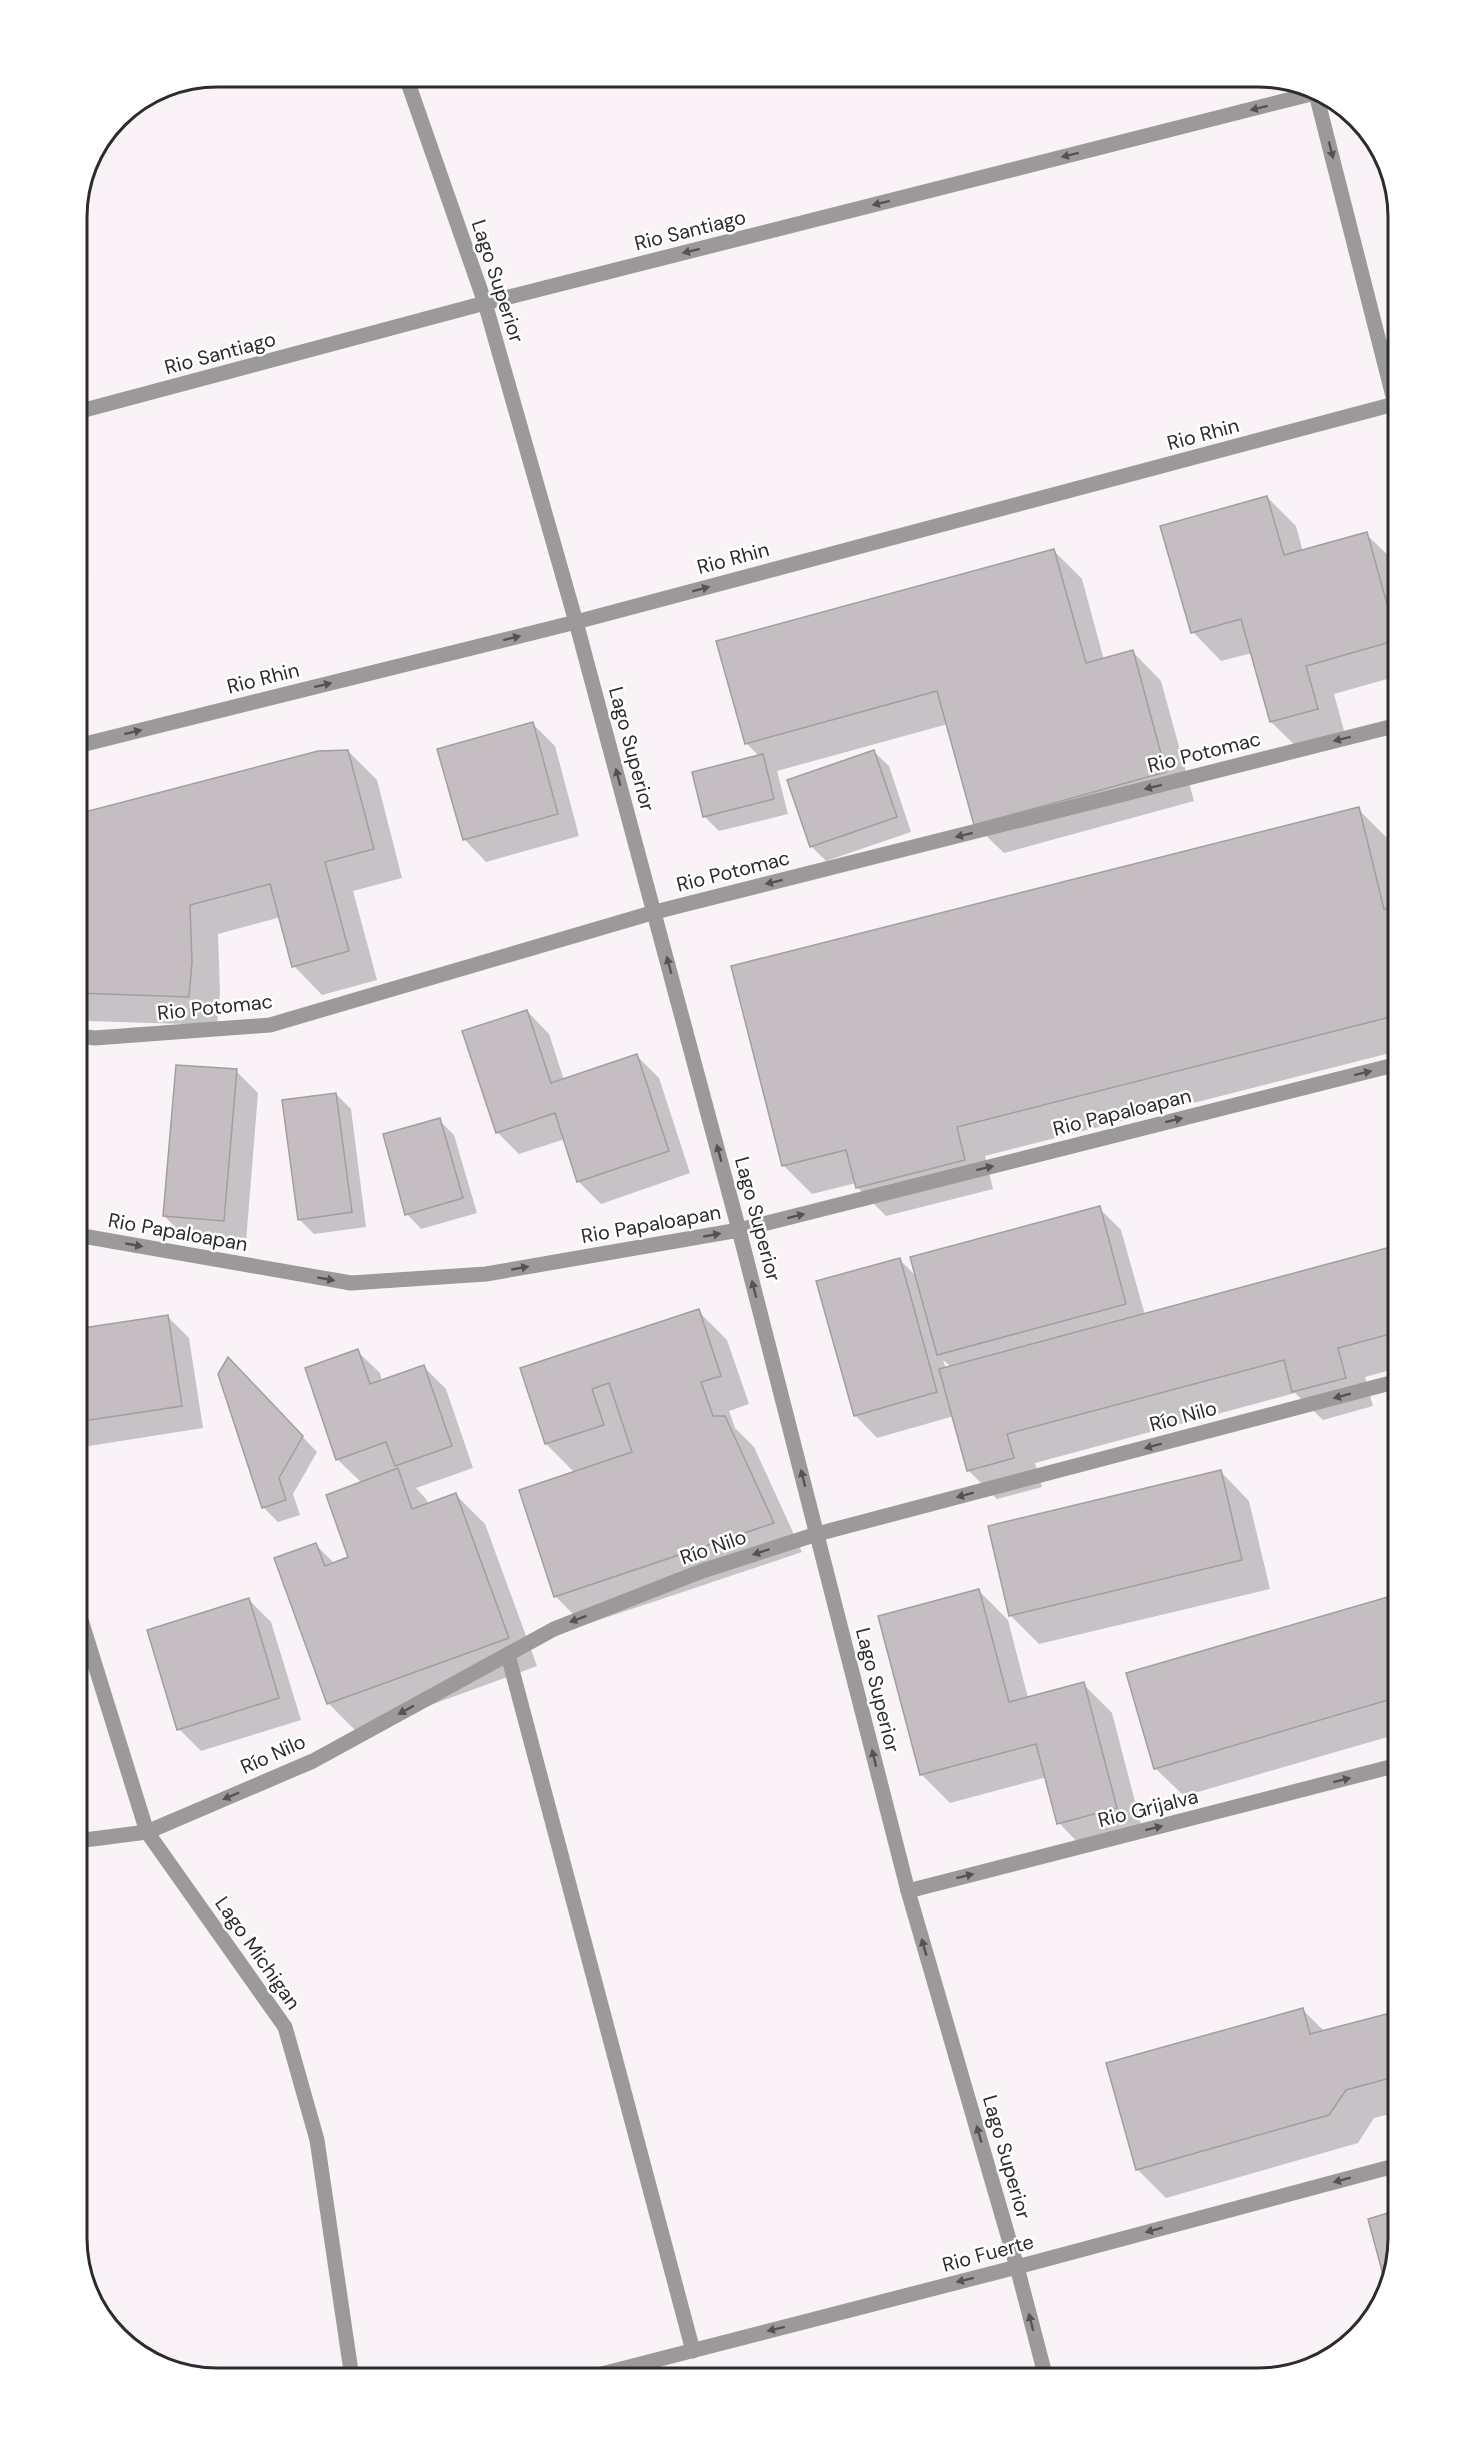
<svg xmlns="http://www.w3.org/2000/svg" width="1475" height="2455" viewBox="0 0 1475 2455" font-family="'DM Sans',sans-serif">
<style>
.shadow{fill:#0003;fill-rule:evenodd}
.building{fill:#c4bec2;stroke:#a39da1;stroke-width:1.5}
.lines{fill:none;stroke-linecap:round;stroke-linejoin:round}
.minor{stroke:#9c999b;stroke-width:15}
.oneway{fill:#545254}
.labels{text-anchor:middle;dominant-baseline:central;stroke-width:5;stroke-linejoin:round;paint-order:stroke}
.street-label{font-size:20px;fill:#2d2b2d;stroke:#fff}
.rim{fill:none;stroke:#2d2b2d;stroke-width:3}
</style>
<rect width="100%" height="100%" fill="#f9f3f7"/>
<g class="shadow">
<polygon points="1267,497 1296,526 1303,552 1366,534 1395,562 1398,575 1398,676 1334,694 1346,738 1300,750 1271,722 1252,653 1221,661 1193,632"/>
<polygon points="1053,550 1082,579 1104,660 1133,652 1161,681 1194,801 1004,853 975,825 948,724 777,771 788,814 719,831 704,816 760,757 746,743"/>
<polygon points="533,724 555,746 579,836 486,862 464,839"/>
<polygon points="348,751 377,780 402,878 353,891 377,980 322,995 294,966 281,917 218,934 220,992 217,1025 86,1021 77,1011 77,816 318,752"/>
<polygon points="874,752 889,766 911,832 826,861 811,846"/>
<polygon points="1358,809 1387,838 1398,884 1398,1051 985,1156 993,1189 886,1216 857,1187 856,1183 812,1194 783,1165"/>
<polygon points="527,1011 549,1034 564,1080 637,1056 659,1078 690,1173 601,1204 578,1181 565,1139 519,1154 497,1132"/>
<polygon points="236,1071 258,1093 246,1242 186,1238 164,1216"/>
<polygon points="336,1094 351,1109 366,1227 314,1234 299,1219"/>
<polygon points="439,1120 454,1135 477,1213 421,1229 407,1214"/>
<path d="M1099,1208L1121,1230L1145,1315L1398,1247V1368L1365,1377L1373,1406L1323,1420L1295,1393L1035,1463L1042,1487L997,1499L968,1470L954,1416L877,1438L855,1415L899,1259L918,1278ZM943,1360L951,1367L946,1369Z"/>
<polygon points="698,1311 727,1340 749,1404 729,1411 735,1428 754,1447 802,1552 584,1625 555,1596 575,1473 546,1444 522,1369"/>
<polygon points="167,1316 189,1338 203,1428 89,1446 77,1433 77,1330"/>
<polygon points="357,1351 380,1373 382,1381 424,1367 446,1389 473,1468 416,1488 426,1499 429,1505 456,1495 485,1524 537,1666 357,1732 328,1703 316,1545 335,1564 350,1558 362,1483 337,1459"/>
<polygon points="242,1374 317,1452 293,1494 300,1515 278,1522 263,1507"/>
<polygon points="1221,1472 1249,1501 1270,1589 1039,1644 1010,1615"/>
<polygon points="979,1591 1008,1620 1028,1698 1083,1684 1112,1713 1144,1836 1087,1852 1059,1823 1047,1777 950,1803 921,1774"/>
<polygon points="1398,1596 1398,1734 1184,1796 1155,1768 1128,1674"/>
<polygon points="249,1600 271,1622 301,1720 201,1751 179,1729"/>
<polygon points="77,1761 88,1796 77,1799"/>
<polygon points="1303,2010 1325,2032 1398,2012 1398,2112 1374,2118 1358,2143 1166,2198 1138,2170 1107,2064"/>
<polygon points="1398,2212 1398,2238 1386,2279 1370,2220"/>
</g>
<g class="building">
<polygon points="1267,496 1284,555 1367,532 1397,640 1306,666 1318,709 1270,722 1241,619 1191,633 1160,526"/>
<polygon points="1054,549 1086,663 1133,650 1166,772 974,825 937,691 745,744 716,641"/>
<polygon points="533,722 558,814 463,840 437,749"/>
<polygon points="348,750 374,849 325,862 349,951 292,967 270,884 190,905 192,962 189,997 77,993 77,814 318,751"/>
<polygon points="874,750 897,817 810,847 787,780"/>
<polygon points="763,754 774,799 703,817 692,772"/>
<polygon points="1359,807 1384,909 1398,906 1398,1015 957,1127 965,1160 856,1188 846,1150 782,1166 731,966"/>
<polygon points="527,1010 551,1083 637,1054 669,1151 577,1182 555,1113 496,1133 462,1031"/>
<polygon points="176,1065 237,1069 224,1221 163,1216"/>
<polygon points="336,1093 352,1212 298,1220 282,1100"/>
<polygon points="440,1118 463,1198 405,1215 383,1134"/>
<polygon points="1100,1206 1126,1304 937,1355 910,1257"/>
<polygon points="1398,1245 1398,1332 1338,1348 1346,1378 1292,1392 1284,1360 1007,1434 1014,1458 967,1471 939,1369"/>
<polygon points="900,1258 937,1392 854,1416 816,1281"/>
<polygon points="699,1309 721,1376 701,1382 713,1416 725,1416 774,1523 554,1597 519,1490 632,1452 609,1383 592,1389 604,1425 545,1444 520,1368"/>
<polygon points="168,1315 182,1406 77,1422 77,1329"/>
<polygon points="358,1349 370,1384 424,1365 452,1446 395,1466 386,1442 336,1460 305,1368"/>
<polygon points="228,1357 303,1436 279,1478 286,1500 262,1508 218,1374"/>
<polygon points="398,1468 412,1509 456,1493 509,1638 327,1704 274,1558 316,1543 325,1566 348,1557 326,1495"/>
<polygon points="1221,1470 1242,1560 1009,1616 988,1526"/>
<polygon points="979,1589 1009,1702 1084,1682 1117,1808 1057,1824 1036,1744 920,1775 878,1616"/>
<polygon points="1398,1594 1398,1697 1154,1769 1126,1673"/>
<polygon points="249,1598 279,1698 177,1730 147,1630"/>
<polygon points="1303,2008 1310,2034 1398,2011 1398,2076 1346,2090 1329,2115 1136,2170 1106,2063"/>
<polygon points="1398,2210 1398,2238 1385,2282 1368,2219"/>
</g>
<g class="lines">
<g class="minor">
<polyline points="406,77 485,303 576,622 739,1230 908,1891 1017,2267 1046,2378"/>
<polyline points="1316,94 1398,416"/>
<polyline points="77,412 485,303 1315,93"/>
<polyline points="77,746 576,622 1398,403"/>
<polyline points="77,1036 95,1038 270,1025 655,912 1398,725"/>
<polyline points="77,1235 351,1283 486,1274 739,1230 1398,1064"/>
<polyline points="77,1607 147,1832 285,2027 317,2140 352,2378"/>
<polyline points="508,1655 693,2351"/>
<polyline points="77,1841 147,1832 313,1761 554,1629 702,1571 817,1534 1398,1381"/>
<polyline points="908,1891 1398,1765"/>
<polyline points="586,2378 1017,2267 1398,2165"/>
</g>
</g>
<defs><path id="oneway-solid" d="M-6-.8H1V-3.2L6.5 0L1 3.2V.8H-6Z" transform="scale(1.5)"/></defs>
<g class="oneway">
<use href="#oneway-solid" transform="translate(1259 108) rotate(166)"/>
<use href="#oneway-solid" transform="translate(1331 150) rotate(76)"/>
<use href="#oneway-solid" transform="translate(1070 155) rotate(166)"/>
<use href="#oneway-solid" transform="translate(881 203) rotate(166)"/>
<use href="#oneway-solid" transform="translate(691 251) rotate(166)"/>
<use href="#oneway-solid" transform="translate(701 589) rotate(-15)"/>
<use href="#oneway-solid" transform="translate(512 638) rotate(-14)"/>
<use href="#oneway-solid" transform="translate(323 685) rotate(-14)"/>
<use href="#oneway-solid" transform="translate(133 732) rotate(-14)"/>
<use href="#oneway-solid" transform="translate(1342 739) rotate(166)"/>
<use href="#oneway-solid" transform="translate(618 777) rotate(-105)"/>
<use href="#oneway-solid" transform="translate(1153 787) rotate(166)"/>
<use href="#oneway-solid" transform="translate(964 835) rotate(166)"/>
<use href="#oneway-solid" transform="translate(774 882) rotate(166)"/>
<use href="#oneway-solid" transform="translate(669 965) rotate(-105)"/>
<use href="#oneway-solid" transform="translate(1363 1073) rotate(-14)"/>
<use href="#oneway-solid" transform="translate(1174 1120) rotate(-14)"/>
<use href="#oneway-solid" transform="translate(719 1153) rotate(-105)"/>
<use href="#oneway-solid" transform="translate(985 1168) rotate(-14)"/>
<use href="#oneway-solid" transform="translate(796 1216) rotate(-14)"/>
<use href="#oneway-solid" transform="translate(712 1235) rotate(-10)"/>
<use href="#oneway-solid" transform="translate(134 1245) rotate(10)"/>
<use href="#oneway-solid" transform="translate(520 1268) rotate(-10)"/>
<use href="#oneway-solid" transform="translate(326 1279) rotate(10)"/>
<use href="#oneway-solid" transform="translate(754 1289) rotate(-104)"/>
<use href="#oneway-solid" transform="translate(1342 1396) rotate(165)"/>
<use href="#oneway-solid" transform="translate(1153 1446) rotate(165)"/>
<use href="#oneway-solid" transform="translate(803 1478) rotate(-104)"/>
<use href="#oneway-solid" transform="translate(965 1495) rotate(165)"/>
<use href="#oneway-solid" transform="translate(761 1552) rotate(162)"/>
<use href="#oneway-solid" transform="translate(578 1619) rotate(159)"/>
<use href="#oneway-solid" transform="translate(406 1710) rotate(151)"/>
<use href="#oneway-solid" transform="translate(874 1758) rotate(-104)"/>
<use href="#oneway-solid" transform="translate(1342 1780) rotate(-14)"/>
<use href="#oneway-solid" transform="translate(231 1796) rotate(157)"/>
<use href="#oneway-solid" transform="translate(1154 1828) rotate(-14)"/>
<use href="#oneway-solid" transform="translate(965 1876) rotate(-14)"/>
<use href="#oneway-solid" transform="translate(924 1947) rotate(-106)"/>
<use href="#oneway-solid" transform="translate(979 2134) rotate(-106)"/>
<use href="#oneway-solid" transform="translate(1342 2180) rotate(165)"/>
<use href="#oneway-solid" transform="translate(1154 2230) rotate(165)"/>
<use href="#oneway-solid" transform="translate(965 2280) rotate(166)"/>
<use href="#oneway-solid" transform="translate(1031 2322) rotate(-104)"/>
<use href="#oneway-solid" transform="translate(776 2329) rotate(166)"/>
</g>
<g class="labels">
<g class="street-label">
<text transform="translate(690 230) rotate(-14)">Rio Santiago</text>
<text transform="translate(498 281) rotate(72)">Lago Superior</text>
<text transform="translate(220 353) rotate(-15)">Rio Santiago</text>
<text transform="translate(1203 434) rotate(-15)">Rio Rhin</text>
<text transform="translate(733 558) rotate(-15)">Rio Rhin</text>
<text transform="translate(263 678) rotate(-14)">Rio Rhin</text>
<text transform="translate(632 749) rotate(75)">Lago Superior</text>
<text transform="translate(1204 752) rotate(-14)">Rio Potomac</text>
<text transform="translate(733 871) rotate(-14)">Rio Potomac</text>
<text transform="translate(215 1007) rotate(-6)">Rio Potomac</text>
<text transform="translate(1122 1112) rotate(-14)">Rio Papaloapan</text>
<text transform="translate(758 1219) rotate(75)">Lago Superior</text>
<text transform="translate(651 1224) rotate(-10)">Rio Papaloapan</text>
<text transform="translate(178 1232) rotate(10)">Rio Papaloapan</text>
<text transform="translate(1183 1416) rotate(-15)">Río Nilo</text>
<text transform="translate(713 1547) rotate(-19)">Río Nilo</text>
<text transform="translate(878 1690) rotate(76)">Lago Superior</text>
<text transform="translate(273 1754) rotate(-24)">Río Nilo</text>
<text transform="translate(1148 1808) rotate(-14)">Rio Grijalva</text>
<text transform="translate(258 1953) rotate(55)">Lago Michigan</text>
<text transform="translate(1007 2157) rotate(74)">Lago Superior</text>
<text transform="translate(988 2253) rotate(-15)">Rio Fuerte</text>
</g>
</g>
<path d="M0 0H1475V2455H0ZM217 87H1258A130 130 0 0 1 1388 217V2238A130 130 0 0 1 1258 2368H217A130 130 0 0 1 87 2238V217A130 130 0 0 1 217 87Z" fill="#fff" fill-rule="evenodd"/>
<path class="rim" d="M217 87H1258A130 130 0 0 1 1388 217V2238A130 130 0 0 1 1258 2368H217A130 130 0 0 1 87 2238V217A130 130 0 0 1 217 87Z"/>
</svg>
